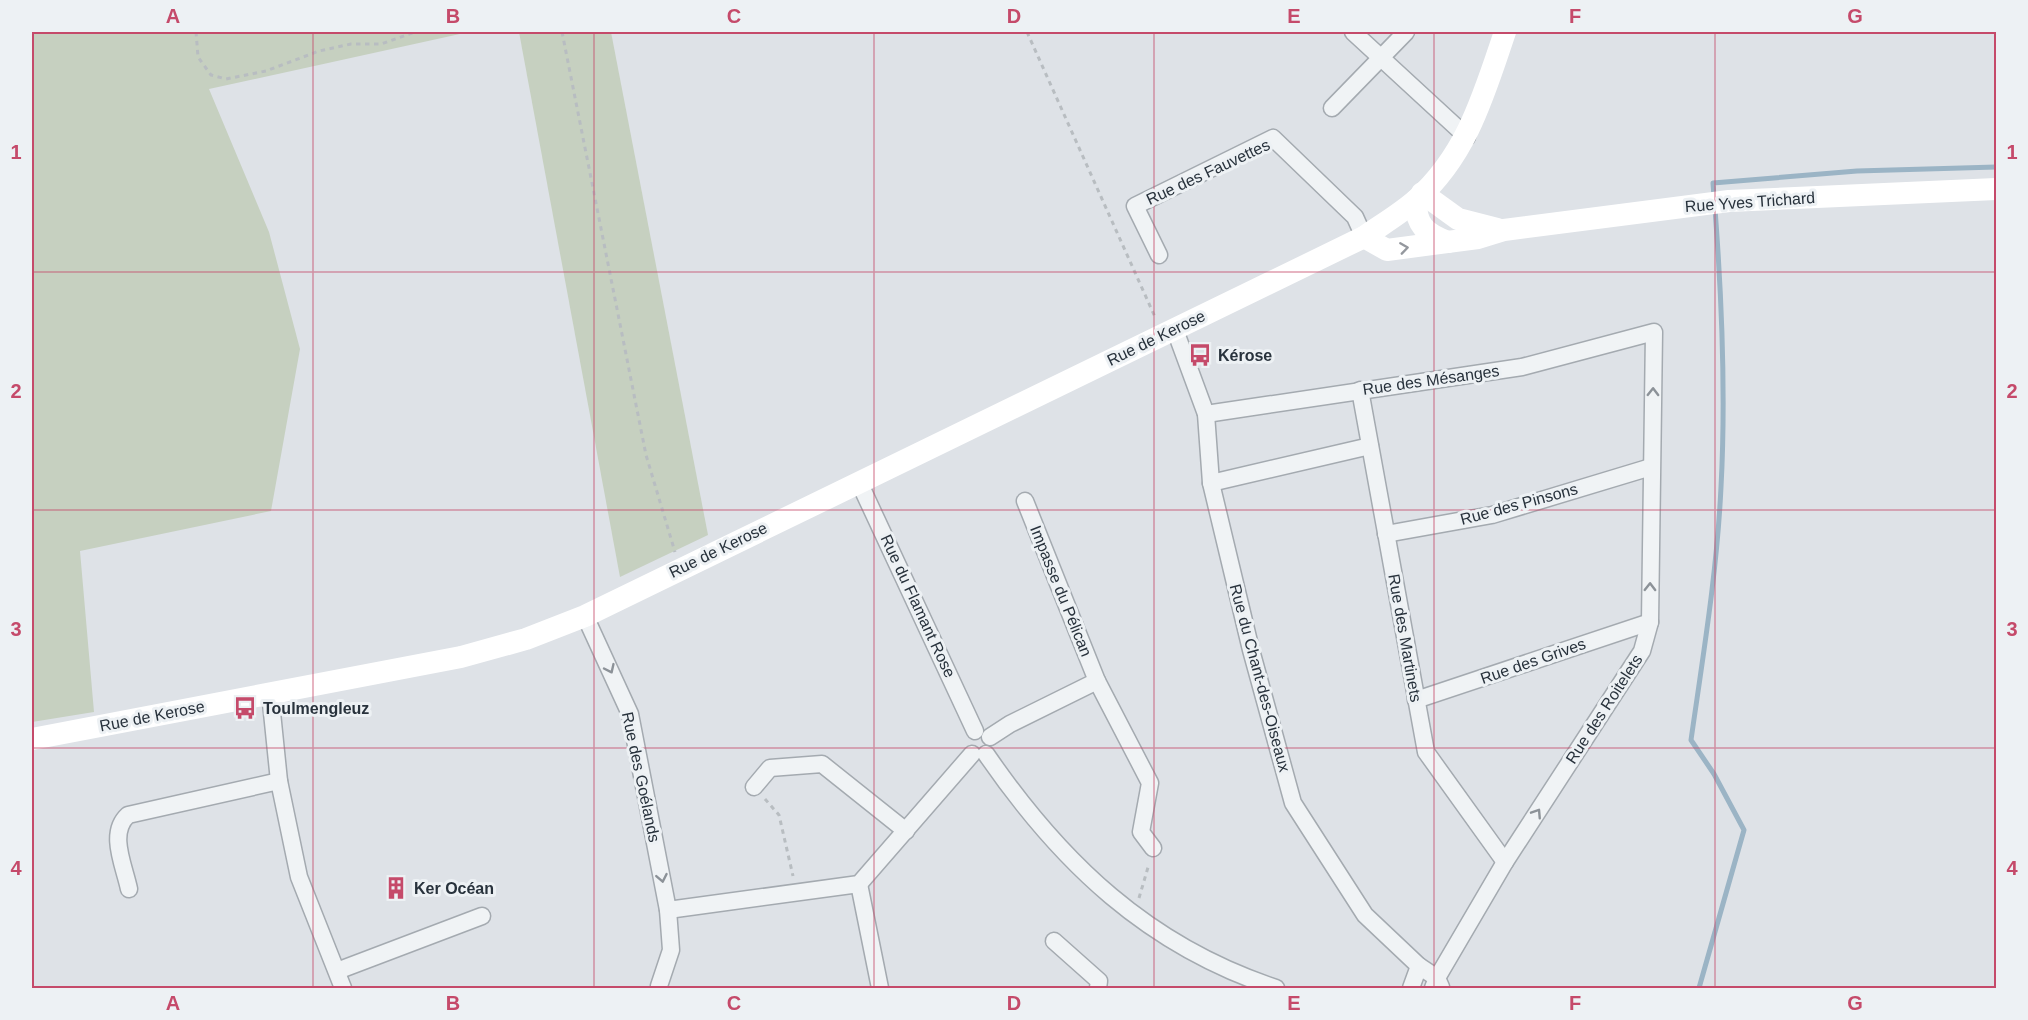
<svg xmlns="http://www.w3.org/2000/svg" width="2028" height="1020" viewBox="0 0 2028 1020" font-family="Helvetica,sans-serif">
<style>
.green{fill:#c6d0c0}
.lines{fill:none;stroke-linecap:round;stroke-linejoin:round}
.stream{stroke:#9bb4c5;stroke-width:5}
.street-casing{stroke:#a4aab0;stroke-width:19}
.path{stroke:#b8bdc1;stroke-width:3;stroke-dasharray:4.5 4.5;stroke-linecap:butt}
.street{stroke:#f0f3f5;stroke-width:16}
.secondary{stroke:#fff;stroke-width:22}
.oneway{stroke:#94989e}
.oneway2{stroke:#8c9298}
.grid{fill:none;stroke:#c54a6a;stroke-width:1.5;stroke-opacity:0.55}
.labels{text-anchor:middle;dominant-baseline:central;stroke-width:6;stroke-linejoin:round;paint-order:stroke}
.street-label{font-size:16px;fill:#28323c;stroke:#edf1f4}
.poi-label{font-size:16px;font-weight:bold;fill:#28323c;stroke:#edf1f4;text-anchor:start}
.neatline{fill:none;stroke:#c54a6a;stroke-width:2}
.grid-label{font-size:20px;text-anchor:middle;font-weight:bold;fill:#c54a6a}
</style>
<rect width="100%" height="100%" fill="#dee2e7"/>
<g class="green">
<polygon points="32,32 469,32 209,89 269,232 300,349 271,511 80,551 94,712 32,722"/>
<polygon points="519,32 611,32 708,535 620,577"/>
</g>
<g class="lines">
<g class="stream">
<polyline points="1714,197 1713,183 1857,171 1996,167"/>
<path d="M1699,988L1744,830L1714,774L1691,740C1703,656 1717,572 1721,487C1726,395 1722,301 1715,209"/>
</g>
<g class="street-casing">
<g id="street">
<polyline points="1353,32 1467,137"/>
<polyline points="1332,108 1406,32"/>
<polyline points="1159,255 1135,206 1273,138 1355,217 1364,237"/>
<polyline points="1175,330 1206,414 1211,483 1251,650 1293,803 1365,915 1419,966 1437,978 1441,987"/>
<polyline points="1360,390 1426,752 1505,862"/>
<polyline points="1206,414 1522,367 1654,332 1650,622 1642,651 1505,862 1437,978 1433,988"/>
<polyline points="859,482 975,731"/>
<polyline points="1211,483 1370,446"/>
<polyline points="1025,501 1097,681"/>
<polyline points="1386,534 1492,515 1651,467"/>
<polyline points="585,616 630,714 668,910 671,950 659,986"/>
<polyline points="270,693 279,781 299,877 343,988"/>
<polyline points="1416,700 1650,622"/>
<polyline points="990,737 1010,724 1097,681 1150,783 1141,832 1153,848"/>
<path d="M986,754C1061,863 1148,946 1276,988"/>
<polyline points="754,787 770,768 822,764 906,831"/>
<polyline points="859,884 880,988"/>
<path d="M129,889C124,865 108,833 128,815L279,781"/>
<polyline points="668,910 859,884 972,754"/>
<polyline points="1054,941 1099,981 1098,988"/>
<polyline points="337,971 482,916"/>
<polyline points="1411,988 1419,966"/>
</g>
</g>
<g class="path">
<polyline points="196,32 198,57 211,75 226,79 266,71 319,51 351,44 381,44 415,32"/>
<polyline points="562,32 646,455 675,552"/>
<polyline points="1027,32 1155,317"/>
<polyline points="765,799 779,815 793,876"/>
<polyline points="1139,898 1149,864"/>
</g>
<use href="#street" class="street"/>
<g class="secondary">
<polyline points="1422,193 1458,219 1497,229"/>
<path d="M1416,200C1415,225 1426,234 1448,242"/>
<polyline points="1364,237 1387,250 1478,238 1504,230 1729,201 1996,189"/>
<path d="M32,739L461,657L526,639L585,616L1364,237C1381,225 1400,214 1416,200C1467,155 1484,94 1505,32"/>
</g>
</g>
<defs><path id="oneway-chevron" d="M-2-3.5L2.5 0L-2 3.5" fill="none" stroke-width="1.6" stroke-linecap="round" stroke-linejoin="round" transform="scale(1.5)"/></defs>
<use class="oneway" href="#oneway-chevron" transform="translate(1404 248) rotate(-8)"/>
<g class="oneway2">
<use href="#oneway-chevron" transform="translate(1653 392) rotate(-89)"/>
<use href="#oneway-chevron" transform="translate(1650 587) rotate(-89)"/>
<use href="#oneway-chevron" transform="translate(610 669) rotate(65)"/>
<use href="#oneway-chevron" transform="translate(1537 813) rotate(-57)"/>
<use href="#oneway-chevron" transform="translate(662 878) rotate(79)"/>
</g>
<path class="grid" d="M313,32V988M594,32V988M874,32V988M1154,32V988M1434,32V988M1715,32V988M32,272H1996M32,510H1996M32,748H1996"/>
<defs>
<g id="bus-bare" transform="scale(1.8)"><path d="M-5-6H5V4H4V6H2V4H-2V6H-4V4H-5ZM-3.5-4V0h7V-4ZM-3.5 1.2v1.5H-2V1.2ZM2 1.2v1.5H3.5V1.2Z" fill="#c54a6a" stroke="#edf1f4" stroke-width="2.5" paint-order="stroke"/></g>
<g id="building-bare" transform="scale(1.8)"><path d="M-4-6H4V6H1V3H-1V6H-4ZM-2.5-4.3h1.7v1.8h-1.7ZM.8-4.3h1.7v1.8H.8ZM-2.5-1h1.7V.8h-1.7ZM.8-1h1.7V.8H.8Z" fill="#c54a6a" stroke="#edf1f4" stroke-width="2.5" paint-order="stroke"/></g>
</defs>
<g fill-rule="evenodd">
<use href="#bus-bare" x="1200" y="355"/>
<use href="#bus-bare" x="245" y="708"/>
<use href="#building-bare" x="396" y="888"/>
</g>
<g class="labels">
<g class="street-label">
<text transform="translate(1208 172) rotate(-25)">Rue des Fauvettes</text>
<text transform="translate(1750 202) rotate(-4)">Rue Yves Trichard</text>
<text transform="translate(1156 338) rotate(-26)">Rue de Kerose</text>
<text transform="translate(1431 380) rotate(-8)">Rue des Mésanges</text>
<text transform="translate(1519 504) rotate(-15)">Rue des Pinsons</text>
<text transform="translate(718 550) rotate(-26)">Rue de Kerose</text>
<text transform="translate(1061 591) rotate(68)">Impasse du Pélican</text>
<text transform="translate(918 606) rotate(65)">Rue du Flamant Rose</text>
<text transform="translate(1405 638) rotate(80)">Rue des Martinets</text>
<text transform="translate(1533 661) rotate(-19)">Rue des Grives</text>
<text transform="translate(1260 678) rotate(75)">Rue du Chant-des-Oiseaux</text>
<text transform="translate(1604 709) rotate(-57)">Rue des Roitelets</text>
<text transform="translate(152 716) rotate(-11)">Rue de Kerose</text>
<text transform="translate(641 777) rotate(78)">Rue des Goélands</text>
</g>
<g class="poi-label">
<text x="1218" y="355">Kérose</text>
<text x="263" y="708">Toulmengleuz</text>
<text x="414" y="888">Ker Océan</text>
</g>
</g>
<rect width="2028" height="1020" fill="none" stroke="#edf1f4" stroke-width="66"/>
<rect x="33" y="33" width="1962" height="954" class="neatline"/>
<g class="grid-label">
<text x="173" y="23">A</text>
<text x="453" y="23">B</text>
<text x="734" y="23">C</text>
<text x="1014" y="23">D</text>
<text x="1294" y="23">E</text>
<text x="1575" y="23">F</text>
<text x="1855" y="23">G</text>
<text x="16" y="159">1</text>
<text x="2012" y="159">1</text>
<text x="16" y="398">2</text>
<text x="2012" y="398">2</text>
<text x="16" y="636">3</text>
<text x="2012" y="636">3</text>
<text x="16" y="875">4</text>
<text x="2012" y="875">4</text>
<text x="173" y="1010">A</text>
<text x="453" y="1010">B</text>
<text x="734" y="1010">C</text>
<text x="1014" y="1010">D</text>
<text x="1294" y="1010">E</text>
<text x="1575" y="1010">F</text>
<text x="1855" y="1010">G</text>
</g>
</svg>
